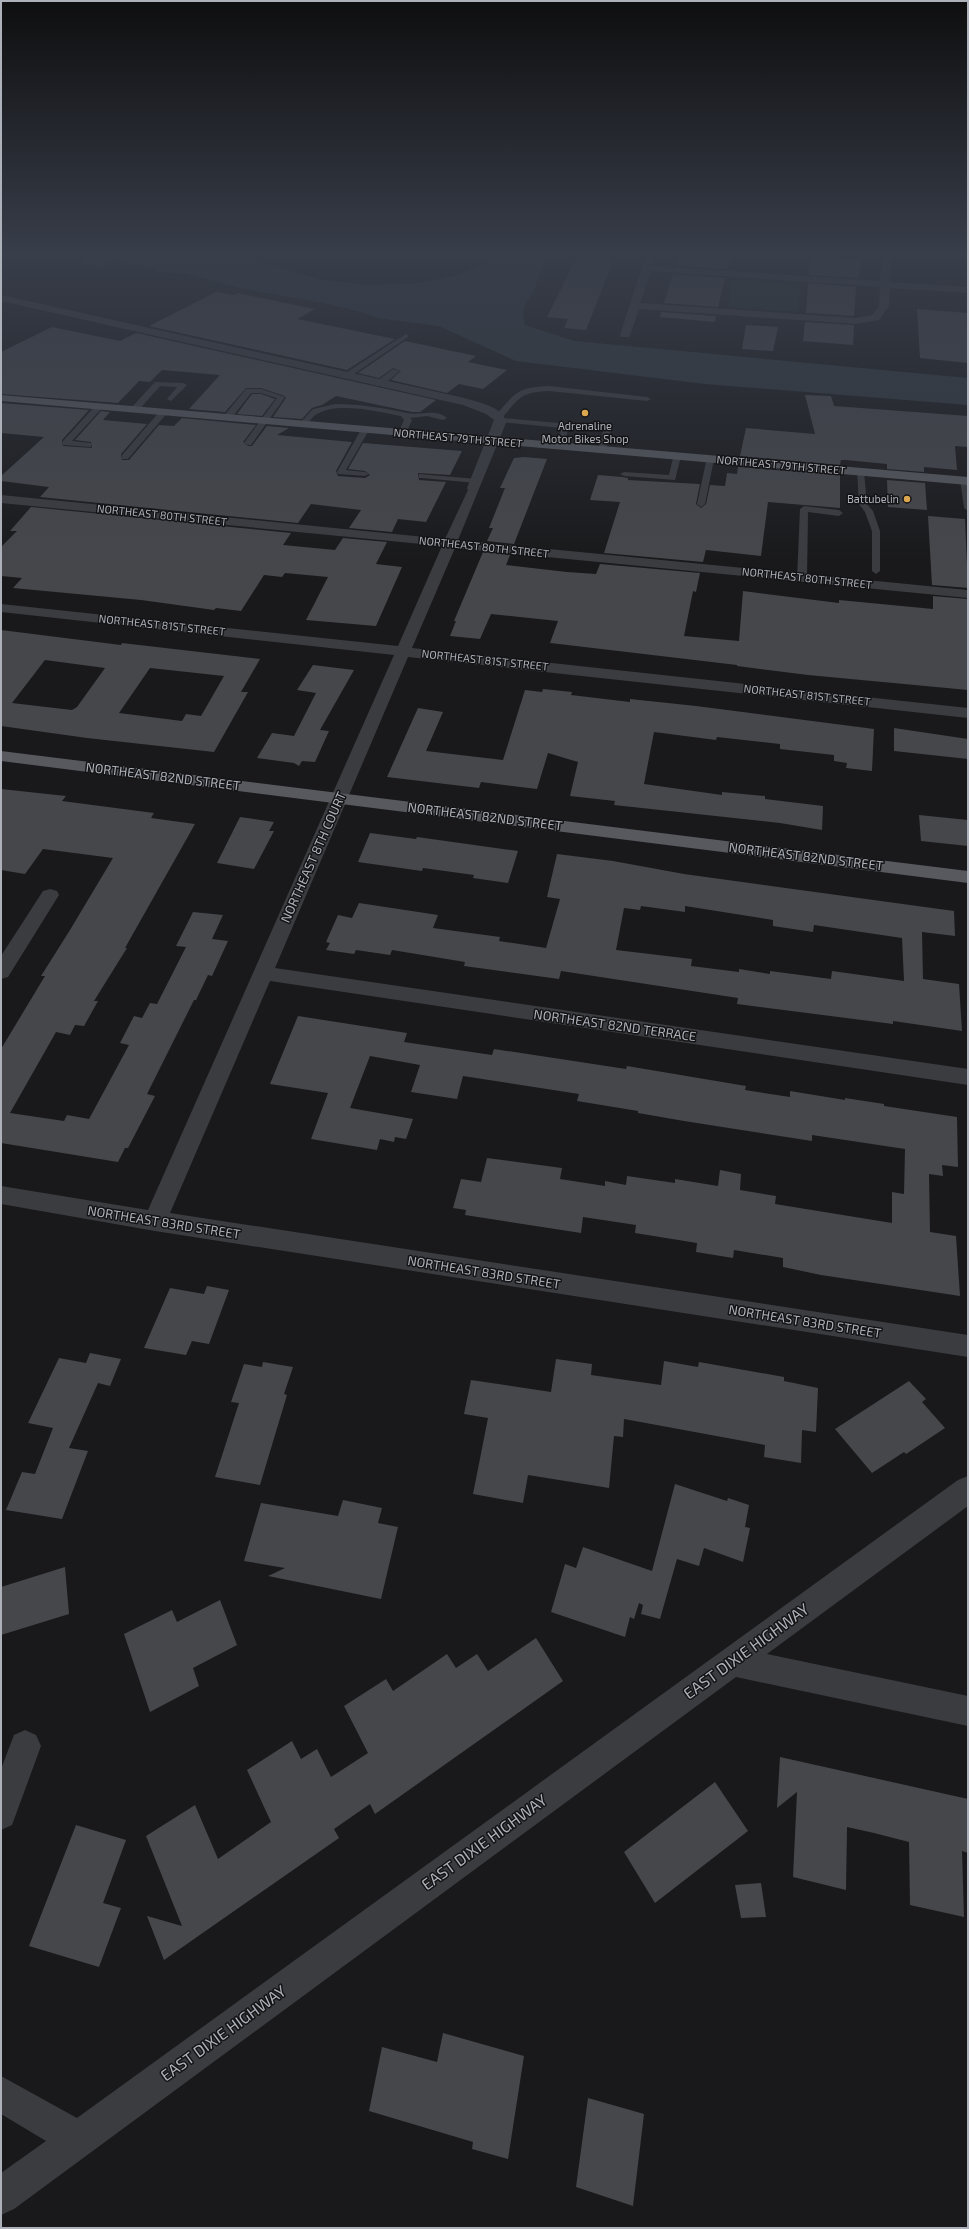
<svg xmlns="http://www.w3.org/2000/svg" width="969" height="2229" font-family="'Exo 2',sans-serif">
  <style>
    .green { fill: #242b24 }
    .water { fill: #31383e }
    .building { fill: #46474b; fill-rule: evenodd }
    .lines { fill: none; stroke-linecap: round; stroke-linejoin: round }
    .service { fill: #3b3c40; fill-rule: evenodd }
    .minor { fill: #3b3c40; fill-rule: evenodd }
    .primary { fill: #57595e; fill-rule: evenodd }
    .poi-dot { fill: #dda750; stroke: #141416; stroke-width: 1.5 }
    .labels { text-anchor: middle; stroke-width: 3; stroke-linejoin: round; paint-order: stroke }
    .far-poi-label { font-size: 11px; fill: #adb1b9; stroke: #141416 }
    .far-street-label { font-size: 11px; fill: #adb1b9; stroke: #141416 }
    .street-label { font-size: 13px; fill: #adb1b9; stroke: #141416 }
    .near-street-label { font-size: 16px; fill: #adb1b9; stroke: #141416 }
  </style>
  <rect width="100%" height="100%" fill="#19191b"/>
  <path class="green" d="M1,252H32L12,262L1,258Z
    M733,280L801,285L798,312L727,307Z"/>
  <path class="water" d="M92,252H227L322,280L369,285L420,283L455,276L484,265L496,252H547L534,290L523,310L525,325L574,341L968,378V405L705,384L516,361L439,326L378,318L361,312L323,303L239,288L186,273L157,272L159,269L115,260L98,267L80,263L94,254Z"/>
  <path class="building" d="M680,252H732L727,269L676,266Z
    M579,253L611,255L608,261H613L586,330L564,328L568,319L547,317Z
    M819,258L862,261L858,278L809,275L810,260H819Z
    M673,274L725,278L718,307L664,303Z
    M808,283L856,287L854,316L806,313Z
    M216,292L233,295L237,293L315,309L297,319L395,339L347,370L149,326Z
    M917,309L968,313V363L920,358Z
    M661,312L716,316L715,322L660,317Z
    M805,322L854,325L853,345L803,341Z
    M746,325L778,327L773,351L742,349Z
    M52,327L120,341L136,333L436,400L420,412H412L336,396L322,405L312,408L302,419L273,417L286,398L285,396L261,388H246L225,412L189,409L220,375L162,370L150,382L139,381L118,403L1,394V352Z
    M405,341L476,356L468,362L507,370L483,389L459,384L447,393L391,380L401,371L393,368L379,378L358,373Z
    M252,394H261L275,399L262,416L237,414Z
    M805,395L831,396L834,406L968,416V447L955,446L957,470L924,467V472L887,469V464L846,460H841L840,465L740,456L746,428L815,434Z
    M1,403L89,410L62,440L63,446L92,448L91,442L75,440L101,411L110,412L103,420L147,424L121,454L122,460H129L159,425L174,426L182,418L256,425L243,442L248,446H252L267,426L289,428L277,435L352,442L336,471L338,476L365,478L370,475L365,471L348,469L363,443L462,451L450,475L418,473L419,480L446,482L426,522L398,519L392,532L349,528L361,510L311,504L298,523L40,497L49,487L1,481V476L44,437L1,433Z
    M524,457L547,459L514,544L487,541L493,528H489L505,488H500L514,458Z
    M738,467L840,475V508L768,502L761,556L706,550L703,562L604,553L620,502L590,500L598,475L622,477L628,478V480L700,484L696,504L701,508L706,504L710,485L725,486L727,473L737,474Z
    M887,480L925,483L927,510L888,507Z
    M31,507L291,533L283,545L335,550L343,538L387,542L376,564L402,567L376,626L306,620L328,577L285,573L282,577L264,575L241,611L216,608L214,610L141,600L13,588L22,578L1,576V547L17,531H10Z
    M928,516L965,519L968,588L932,585Z
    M483,552L510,555L506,565L567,572L596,574L600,564L700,573L696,592L693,591L684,636L739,641L743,591L839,603V600L933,609V596L968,599V690L808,675L737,666V665L559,644L550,643L558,621L491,614L480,639L450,636L456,621H454Z
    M1,630L121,645L122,643L260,659L241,692H248L214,752L87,738L1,726ZM45,660L105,668L77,707L72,710L12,703ZM150,668L224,676L201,716L186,714L182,721L119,713Z
    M313,665L354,670L320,730L329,731L315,762L302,761L299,766L294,763L257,758L272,733L294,736L316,693L297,690Z
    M543,689L572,692L571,695L630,702V699L696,706L874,729L872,771L846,768L847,763L834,761V755L780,749V744L717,737L716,740L654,732L644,784L722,795V792L765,796V799L823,806L822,830L780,823L614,805L615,801L570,796L578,762L548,753L537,789L481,782L479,788L387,777L418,708L443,712L426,751L503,760L525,690L542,692Z
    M894,728L968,739V759L894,751Z
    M1,789L66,796L62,801L154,813L151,818L195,824L125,948H127L94,1001H98L84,1026L75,1025L70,1035L56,1032L10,1113L64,1121L67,1115L89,1119L129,1045L120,1043L134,1016L142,1018L150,1003L157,1004L186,947L176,946L193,912L223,915L212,939L228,941L212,976L208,975L196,1000H194L147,1094L155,1096L128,1148H125L118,1162L1,1143V1049L45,976H41L70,930L113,858L43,849L25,874L1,870Z
    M919,815L968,820V846L921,841Z
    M240,817L274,822L269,831H274L254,869L217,863Z
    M370,833L416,839L417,837L518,851L508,883L473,878L474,875L423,868L422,871L358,862Z
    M557,854L613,861L684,874L954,911L955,936L922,932L923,979L959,984L962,1031L893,1021V1024L737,1004L738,998L561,971L559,979L464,966L465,962L392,950L390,955L356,950L354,954L326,950L330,943L326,942L338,915L352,918L359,903L438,915L433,928L500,937L499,941L546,948L560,899L547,897ZM641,906L685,912V906L773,920V926L813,932L814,925L902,938L904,981L832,971L831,979L770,971V974L739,969V972L691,966L692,959L616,950L624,908L640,910Z
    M298,1016L407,1033L404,1042L492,1055L494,1049L626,1069L627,1066L746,1086L745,1090L790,1097V1091L845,1100V1098L884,1104V1106L957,1117L958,1167L942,1165L943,1176L929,1174L930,1232L956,1236L960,1296L821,1275L783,1267V1258L734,1250L733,1258L696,1252L697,1243L635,1233L636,1225L583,1217L581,1233L465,1215L466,1210L453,1208L461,1179L481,1182L487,1158L562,1168L560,1179L605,1186V1181L626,1185L627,1176L675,1183V1179L718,1186L720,1170L741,1174L740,1190L776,1196L775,1204L892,1223V1192L904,1194L905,1149L812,1135V1141L684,1121L638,1113V1111L577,1101L579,1094L463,1076L457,1099L411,1092L420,1065L370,1056L350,1108L413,1119L406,1139L395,1137L394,1142L380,1139L377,1150L311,1139L328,1093L270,1084Z
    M207,1286L229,1290L209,1344L192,1341L186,1355L144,1348L170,1288L204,1294Z
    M90,1353L121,1359L110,1386L98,1383L69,1448L88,1451L62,1519L6,1510L22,1472L35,1474L53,1428L28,1423L59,1358L86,1363Z
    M556,1359L592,1364L591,1375L661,1385L664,1361L698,1367L699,1362L784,1377V1381L818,1388L816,1432L802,1430L801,1463L764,1457L765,1445L624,1419L623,1437L614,1436L609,1488L528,1475L523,1503L473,1494L488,1418L464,1414L471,1380L551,1392Z
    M263,1362L293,1367L284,1394L287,1395L260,1485L215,1477L239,1403L231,1402L244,1364L262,1367Z
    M909,1381L926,1399L922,1402L945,1428L906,1454L904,1452L872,1473L835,1429Z
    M675,1484L727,1501L728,1498L749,1505L745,1527L750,1528L743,1562L704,1548L699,1566L677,1559L660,1619L641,1614L643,1605L639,1603L634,1619L630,1617L625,1637L551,1612L565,1564L576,1568L583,1547L652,1571Z
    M343,1500L382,1508L378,1523L398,1527L381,1599L268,1576L285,1568L244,1561L261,1503L338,1516Z
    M65,1567L69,1614L1,1635V1587Z
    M220,1600L237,1645L193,1668L199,1686L150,1712L124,1634L172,1610L177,1622Z
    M536,1638L563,1681L375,1814L370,1804L334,1829L339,1838L164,1960L147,1916L182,1926L146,1836L195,1805L218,1859L271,1822L247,1770L292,1741L301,1759L317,1749L331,1777L368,1753L344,1706L386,1679L393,1691L447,1654L456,1668L477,1654L488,1671Z
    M780,1757L968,1799V1853L962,1851L964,1917L910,1905L909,1842L874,1833L847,1827L846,1890L793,1877L797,1792L777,1808Z
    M715,1782L748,1831L655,1903L624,1852Z
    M76,1825L126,1840L103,1903L121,1908L99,1967L29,1946Z
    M761,1883L766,1917L741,1918L735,1885Z
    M443,2033L524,2056L508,2159L472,2149L473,2142L369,2111L382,2047L437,2062Z
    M588,2098L644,2114L633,2206L576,2187Z"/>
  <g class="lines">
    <path class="service" d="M406,334L409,336L408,337L348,378L341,376Z
      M393,369L400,371L382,386H376V382Z
      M155,382L183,383L187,385L171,401L167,399L177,387L160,386L137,412H131V408Z
      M549,386L647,397L651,399L647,401L549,391C521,392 519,398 502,418L570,424L563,446L559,448L555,446L562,428L500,422L496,420V415C515,393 518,387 549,386Z
      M246,389H261L285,397L251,445H248L244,443L277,398L261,393H251L230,420H224V416Z
      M336,404C360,404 384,408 407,413C420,416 435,408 447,418L443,420L427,416L410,418L412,420L406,433L402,435L398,433L404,420L401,416C379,412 340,402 319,413C313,415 310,421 306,426L299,424L313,409Z
      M96,405L103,407L72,441L91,443V447L63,445V441Z
      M161,410L168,412L128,459H122V455Z
      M605,424L612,426L606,450L602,452L598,450Z
      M362,428L369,430L346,470L365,472L369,474L365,476L338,474L337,472Z
      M674,454L681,456L675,480L624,476L620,474L624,472L669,475Z
      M707,457L714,459L705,504L701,507L697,504Z
      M857,470L864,472L867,504L873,511L880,531V571L876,574L872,571V531L865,512L859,504Z
      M419,474L476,479L480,481L476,483L422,478H419Z
      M960,479L967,481L968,511L964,508Z
      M804,506L839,510L843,513L839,516L808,512L807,578L802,581L797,578L800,509Z"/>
    <path class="minor" d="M647,252H657L652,266L880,281L882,252H892L890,282L968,287V293L890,288L889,306L879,320L856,324L639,309L630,335L629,337H621L620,335ZM651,271L880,287L879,306L872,315L856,318L640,303Z
      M1,295L460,397C473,401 505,406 506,423L458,540L968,590V598L455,548L412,648L968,708V718L408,657L275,968L968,1069V1085L270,981L170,1213L968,1335V1357L155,1231L1,1204V1186L148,1210L394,655L1,612V604L398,646L442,546L1,503V495L445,539L468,490L467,488L494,420L486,414L463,405L1,301Z
      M50,889L57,891L59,895L8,977L1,979V956L43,891Z
      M968,1476V1506L767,1654L968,1696V1726L736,1677L14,2209L1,2215V2173L46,2141L1,2114V2076L77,2118L958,1480Z
      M25,1730L36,1735L41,1746L12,1825L1,1830V1769L14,1735Z"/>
    <path class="primary" d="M1,395L968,477V485L1,401Z
      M1,751L968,871V883L1,761Z"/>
  </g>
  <linearGradient id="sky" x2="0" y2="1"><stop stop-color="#0e0e0f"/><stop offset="0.45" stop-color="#383e4a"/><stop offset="1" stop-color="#383e4a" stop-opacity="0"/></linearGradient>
  <rect width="969" height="564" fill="url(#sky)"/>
  <g class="poi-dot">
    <circle cx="585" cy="413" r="4"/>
    <circle cx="907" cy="499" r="4"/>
  </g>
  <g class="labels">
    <g class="far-poi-label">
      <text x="585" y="430">Adrenaline<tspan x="585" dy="13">Motor Bikes Shop</tspan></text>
      <text x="899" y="503" text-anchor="end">Battubelin</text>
    </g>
    <g class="far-street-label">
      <text transform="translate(458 438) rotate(5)" y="4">NORTHEAST 79TH STREET</text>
      <text transform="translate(781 465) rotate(5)" y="4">NORTHEAST 79TH STREET</text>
      <text transform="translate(162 515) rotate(6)" y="4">NORTHEAST 80TH STREET</text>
      <text transform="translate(484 547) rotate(6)" y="4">NORTHEAST 80TH STREET</text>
      <text transform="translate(807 578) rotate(6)" y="4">NORTHEAST 80TH STREET</text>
      <text transform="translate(162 625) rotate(6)" y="4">NORTHEAST 81ST STREET</text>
      <text transform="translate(485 660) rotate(6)" y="4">NORTHEAST 81ST STREET</text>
      <text transform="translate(807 695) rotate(6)" y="4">NORTHEAST 81ST STREET</text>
    </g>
    <g class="street-label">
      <text transform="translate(163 776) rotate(7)" y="5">NORTHEAST 82ND STREET</text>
      <text transform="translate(485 816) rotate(7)" y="5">NORTHEAST 82ND STREET</text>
      <text transform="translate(806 856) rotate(7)" y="5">NORTHEAST 82ND STREET</text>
      <text transform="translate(313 857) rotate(-66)" y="5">NORTHEAST 8TH COURT</text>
      <text transform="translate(615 1025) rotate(8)" y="5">NORTHEAST 82ND TERRACE</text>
      <text transform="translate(164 1222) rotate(9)" y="5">NORTHEAST 83RD STREET</text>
      <text transform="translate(484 1272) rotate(9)" y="5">NORTHEAST 83RD STREET</text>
      <text transform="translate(805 1321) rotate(9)" y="5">NORTHEAST 83RD STREET</text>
    </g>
    <g class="near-street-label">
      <text transform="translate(746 1651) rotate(-36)" y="6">EAST DIXIE HIGHWAY</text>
      <text transform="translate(484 1842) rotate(-36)" y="6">EAST DIXIE HIGHWAY</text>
      <text transform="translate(223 2033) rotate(-36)" y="6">EAST DIXIE HIGHWAY</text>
    </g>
  </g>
  <rect width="969" height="2229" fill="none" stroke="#adb1b9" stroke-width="4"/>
</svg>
